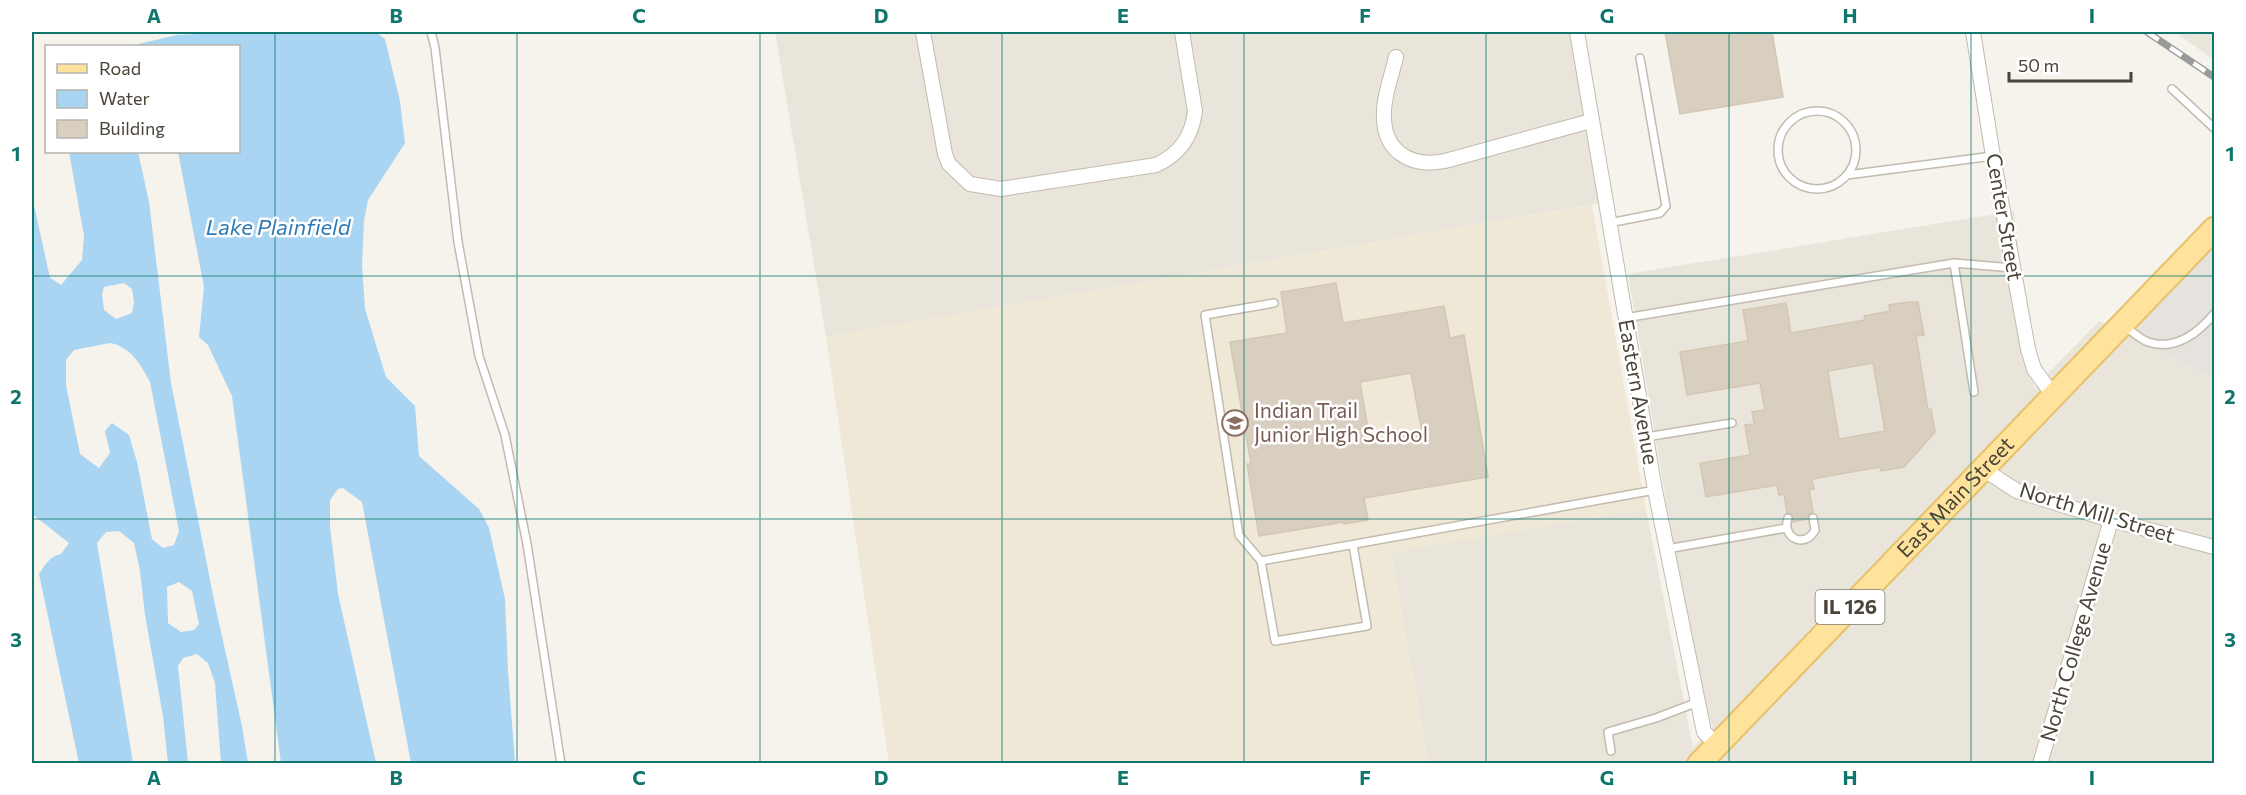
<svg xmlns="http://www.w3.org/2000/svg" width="2246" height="795" font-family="Commissioner,sans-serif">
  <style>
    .residential { fill: #eae5da }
    .industrial { fill: #e6e2dd }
    .education { fill: #efe8d6 }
    .water { fill: #a9d4f2; fill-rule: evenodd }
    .building { fill: #d8cfc1; stroke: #d3c7b4; stroke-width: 1.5; fill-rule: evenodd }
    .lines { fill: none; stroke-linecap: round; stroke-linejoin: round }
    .lane-casing { stroke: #c2bbae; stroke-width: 10 }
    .street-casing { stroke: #c2bbae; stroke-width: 16 }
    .primary-casing { stroke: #e6c16a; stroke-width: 26 }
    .lane { stroke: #fff; stroke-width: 7 }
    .street { stroke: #fff; stroke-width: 14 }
    .primary { stroke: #ffe39c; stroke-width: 22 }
    .rail-casing { stroke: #9a9a9a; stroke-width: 7 }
    .rail { stroke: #fff; stroke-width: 4.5; stroke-dasharray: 14; stroke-linecap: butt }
    .grid { fill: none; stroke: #0f766e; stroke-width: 1.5; stroke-opacity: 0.55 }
    .labels { text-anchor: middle; stroke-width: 5; stroke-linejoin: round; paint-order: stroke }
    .shield { fill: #fff; stroke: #817c74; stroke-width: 1.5 }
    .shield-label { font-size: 20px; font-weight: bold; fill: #4b4439 }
    .street-label { font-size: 21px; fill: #4b4439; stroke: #fff }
    .education-label { font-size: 21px; fill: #785e54; stroke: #fff; text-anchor: start }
    .water-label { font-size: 22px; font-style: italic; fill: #2e7ab2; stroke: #fff }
    .neatline { fill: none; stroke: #0f766e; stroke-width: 2 }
    .grid-label { font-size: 20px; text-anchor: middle; font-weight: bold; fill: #0f766e }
  </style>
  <rect width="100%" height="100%" fill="#f6f3ec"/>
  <path class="residential" d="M775,32H1578L1607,202L826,337Z
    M2175,32H2214V60Z
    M2014,211L2034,388L2099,321L2214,379V763H1428L1391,552L1646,509L1693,747L1713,727L1697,685L1628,274Z"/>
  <path class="industrial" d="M2214,244V379L2125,334Z"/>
  <path class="education" d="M1592,205L1646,509L1391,552L1428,763H889L826,337Z"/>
  <path class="water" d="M237,32H375L385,39L400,101L405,143L368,200L364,221L362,265L365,309L386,377L415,406L419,456L479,509L489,528L505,599L508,671L515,763H411L362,502L343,488L338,489L330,500V526L338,594L376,763H281L232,396L208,345L199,337L204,287L178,152H238V46H130L177,35Z
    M69,152H138L149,202L171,383L215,605L242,726L248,763H221L215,683L208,663L197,654L183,658L178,666L188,763H168L163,716L145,615L140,571L134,543L119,531L106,532L97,543L133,763H79L39,574C45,565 50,556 61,554L69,543L32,514V196L50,278L61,285L82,260L84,236ZM124,283L132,289L134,302L132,313L116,319L104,310L102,294L104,287ZM110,343C130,346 141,365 150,382L179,531L174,545L163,548L152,539L137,462L129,435L112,423L105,431L110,453L99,468L80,454L66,385V360L74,350ZM179,582L192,591L199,624L194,630L181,632L168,623L167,587Z"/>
  <path class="building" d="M1665,32H1772L1783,97L1680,114Z
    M1336,283L1343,323L1444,306L1450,338L1464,335L1488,477L1364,498L1368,520L1344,524V522L1259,536L1247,464H1251L1230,342L1287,333L1281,292ZM1411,373L1422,432L1370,441L1360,382Z
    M1909,302H1918L1924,335L1916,336L1928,410L1931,409L1935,432L1904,467L1881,471L1880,467L1812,479L1814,489L1809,490L1813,512L1809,514L1807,519L1793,522V516L1787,513L1784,494L1779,495L1777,485L1706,497L1700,463L1750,455L1745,425L1754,424L1752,412L1765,410L1760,383L1687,395L1680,352L1748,341L1743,310L1786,303L1791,333L1865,320L1864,316L1890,311L1889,305ZM1873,363L1885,431L1839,439L1828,371Z"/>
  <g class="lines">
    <g class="lane-casing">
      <path id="lane" d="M431,32L435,48L458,242L479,356L505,435L527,544L561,764
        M2172,89L2214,128
        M1778 150a39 39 0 1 1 78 0a39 39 0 1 1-78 0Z
        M1847,175L1993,156
        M1609,223L1660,213L1666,206L1640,58
        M1954,263L1974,392
        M1274,303L1205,315L1239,535L1261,561L1655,490
        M1625,318L1954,263L2013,268
        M2124,326C2132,331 2140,339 2148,342C2175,351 2198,333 2214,314
        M1646,437L1732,423
        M1788,518C1781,538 1805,549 1815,530L1813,518
        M1667,549L1786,528
        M1261,561L1275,641L1367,626L1353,545
        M1611,751L1608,732L1656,718L1698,702"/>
    </g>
    <g class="street-casing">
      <path id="street" d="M923,32L945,154L949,164L970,184L1001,189L1156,165C1180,154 1192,137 1195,111L1182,32
        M1577,32L1655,490L1704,732L1717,745
        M1973,32L1993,156L2028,349L2034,369L2053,395
        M1396,57C1392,75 1384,95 1384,112C1382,151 1410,168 1445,161L1591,121
        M1983,469L2017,491L2111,520L2214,547
        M2040,764L2111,520"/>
    </g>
    <g class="primary-casing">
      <g id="primary">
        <path id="s1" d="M1699,764L2214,229"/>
      </g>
    </g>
    <use href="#lane" class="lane"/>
    <use href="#street" class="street"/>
    <use href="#primary" class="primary"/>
    <g class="rail-casing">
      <path id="rail" d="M2147,32L2214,77"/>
    </g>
    <use href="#rail" class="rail"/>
  </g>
  <path class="grid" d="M275,32V764M517,32V764M760,32V764M1002,32V764M1244,32V764M1486,32V764M1729,32V764M1971,32V764M32,276H2214M32,519H2214"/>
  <defs>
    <g id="school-ring" transform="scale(1.35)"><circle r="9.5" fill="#fff" stroke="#8d6e63" stroke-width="1.5"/><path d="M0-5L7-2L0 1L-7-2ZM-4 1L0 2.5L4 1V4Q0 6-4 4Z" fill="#8d6e63"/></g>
  </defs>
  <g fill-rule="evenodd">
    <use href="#school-ring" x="1235" y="423"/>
  </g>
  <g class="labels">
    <rect class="shield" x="1815.5" y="590" width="69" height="34" rx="4.5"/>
    <g class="shield-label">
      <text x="1850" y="614">IL 126</text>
    </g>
    <g class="street-label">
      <text transform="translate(2004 217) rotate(80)" y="7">Center Street</text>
      <text transform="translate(1638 392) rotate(80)" y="7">Eastern Avenue</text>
      <text dy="7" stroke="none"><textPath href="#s1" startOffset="370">East Main Street</textPath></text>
      <text transform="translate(2097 513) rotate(17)" y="7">North Mill Street</text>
      <text transform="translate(2076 642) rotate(-74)" y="7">North College Avenue</text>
    </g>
    <g class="education-label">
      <text x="1254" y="418">Indian Trail<tspan x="1254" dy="24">Junior High School</tspan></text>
    </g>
    <g class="water-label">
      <text x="278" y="235">Lake Plainfield</text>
    </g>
  </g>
  <rect width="2246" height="795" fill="none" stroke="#ffffff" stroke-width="66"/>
  <rect x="45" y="45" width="195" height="108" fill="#ffffff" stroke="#b7b4b0" stroke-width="1.5"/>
  <rect x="57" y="64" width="30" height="9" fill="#ffe39c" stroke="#b7b4b0" stroke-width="1.5"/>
  <text x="99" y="75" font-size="18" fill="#4b4439">Road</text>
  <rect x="57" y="90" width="30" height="18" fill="#a9d4f2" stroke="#b7b4b0" stroke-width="1.5"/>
  <text x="99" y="105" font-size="18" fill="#4b4439">Water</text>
  <rect x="57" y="120" width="30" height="18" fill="#d8cfc1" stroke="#b7b4b0" stroke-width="1.5"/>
  <text x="99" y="135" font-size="18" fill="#4b4439">Building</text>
  <path d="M2009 72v9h122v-9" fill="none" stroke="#4b4439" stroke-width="3"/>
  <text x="2018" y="72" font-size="18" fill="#4b4439" stroke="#ffffff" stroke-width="4.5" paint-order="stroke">50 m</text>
  <rect x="33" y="33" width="2180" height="729" class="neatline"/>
  <g class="grid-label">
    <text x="154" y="23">A</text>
    <text x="396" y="23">B</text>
    <text x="639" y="23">C</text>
    <text x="881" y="23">D</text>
    <text x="1123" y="23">E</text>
    <text x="1365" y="23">F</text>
    <text x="1607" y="23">G</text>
    <text x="1850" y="23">H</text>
    <text x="2092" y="23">I</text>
    <text x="16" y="161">1</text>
    <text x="2230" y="161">1</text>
    <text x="16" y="404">2</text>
    <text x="2230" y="404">2</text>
    <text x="16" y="647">3</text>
    <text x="2230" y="647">3</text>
    <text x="154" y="785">A</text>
    <text x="396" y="785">B</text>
    <text x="639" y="785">C</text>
    <text x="881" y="785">D</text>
    <text x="1123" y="785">E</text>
    <text x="1365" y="785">F</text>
    <text x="1607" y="785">G</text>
    <text x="1850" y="785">H</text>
    <text x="2092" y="785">I</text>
  </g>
</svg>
